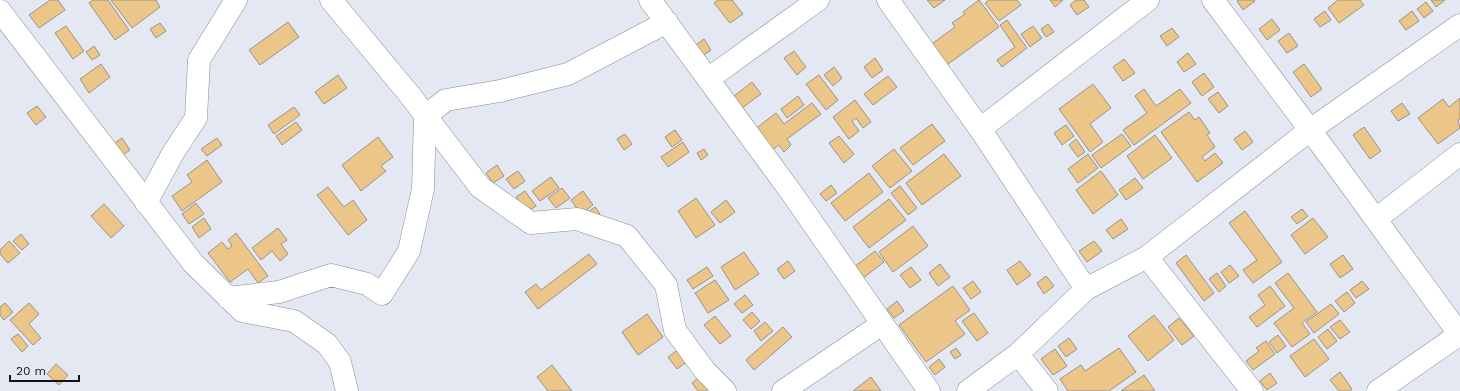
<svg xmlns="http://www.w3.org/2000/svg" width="1460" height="391" font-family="'Work Sans',sans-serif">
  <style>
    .building { fill: #ebc688; stroke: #999389 }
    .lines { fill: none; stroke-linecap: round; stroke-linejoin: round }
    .minor-casing { stroke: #888d97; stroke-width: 23 }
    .minor { stroke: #fff; stroke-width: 22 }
  </style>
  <rect width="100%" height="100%" fill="#e3e8f3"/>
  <path class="building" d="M50,0H58L65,10L39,28L29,15Z
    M93,0H108L129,30L115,40L89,3Z
    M111,0H156L160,7L132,28Z
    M718,0H732L743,14L730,23L714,3Z
    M927,0H945L934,8Z
    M979,0L999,27L944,67L929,46L955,27L952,23L965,14L963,12Z
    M989,0H1017L1021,5L999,21L985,3Z
    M1050,0H1063L1055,7Z
    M1076,0H1084L1089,7L1077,15L1070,5Z
    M1238,0H1254L1255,1L1243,10L1237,1Z
    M1338,0H1360L1364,5L1339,23L1328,8Z
    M1431,0H1445L1436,7Z
    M1426,2L1433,11L1424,18L1417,9Z
    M1325,11L1331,20L1320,27L1314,19Z
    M1412,11L1419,21L1406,30L1399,21Z
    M1272,19L1280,30L1267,40L1259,29Z
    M1007,20L1027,48L1002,67L997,60L1015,47L1000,25Z
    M288,22L299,37L260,65L249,50Z
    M160,23L166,31L156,38L150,29Z
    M1048,24L1054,32L1046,37L1041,29Z
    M66,26L84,51L73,59L55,33Z
    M1033,26L1042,38L1030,47L1021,34Z
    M1172,28L1179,37L1167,46L1160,36Z
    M1289,33L1298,46L1287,53L1278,41Z
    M704,39L711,50L701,57L693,47Z
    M94,46L100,55L92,60L86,52Z
    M794,51L806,67L797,75L784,58Z
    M1188,53L1196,64L1184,72L1177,62Z
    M875,58L883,70L872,78L864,67Z
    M1124,59L1135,73L1123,81L1113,67Z
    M101,64L110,77L89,93L80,79Z
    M1304,64L1322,89L1311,97L1293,72Z
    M834,67L842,78L833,86L824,75Z
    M1204,73L1214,87L1202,96L1192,82Z
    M338,75L347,88L324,104L315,92Z
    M819,75L838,100L826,110L806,84Z
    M888,76L897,87L873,105L864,94Z
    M752,82L761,94L742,108L733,97Z
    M1093,84L1111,108L1090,124L1103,142L1090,152L1059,109Z
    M1144,89L1156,106L1180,89L1191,103L1134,145L1123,130L1147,113L1135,96Z
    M1218,92L1228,106L1219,113L1208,99Z
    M798,96L804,105L787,118L781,109Z
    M1460,98V119L1458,120L1460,128L1438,144L1418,118L1443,99L1449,107Z
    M855,100L871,122L863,128L856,118L852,121L859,131L849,139L833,117Z
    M812,103L821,114L787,139L791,145L784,152L779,145L770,152L754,130L776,113L784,124Z
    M1402,103L1410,114L1398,121L1391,111Z
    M37,106L46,117L36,125L27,113Z
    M294,107L300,115L274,134L268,125Z
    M1189,112L1195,120L1199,117L1210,133L1207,135L1215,147L1202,157L1205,161L1215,153L1223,163L1197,182L1161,132Z
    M296,122L302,130L282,145L276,136Z
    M932,124L945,141L913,165L900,148Z
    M1066,125L1074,136L1062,145L1054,133Z
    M1364,127L1381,151L1370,159L1353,135Z
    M675,130L682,140L672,147L665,137Z
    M1245,131L1253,142L1242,150L1234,139Z
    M625,134L632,144L624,150L617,139Z
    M1122,134L1131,146L1101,168L1092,155Z
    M1155,135L1172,158L1143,179L1127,156Z
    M839,136L854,154L844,163L829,143Z
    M378,137L393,157L381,166L386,171L361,191L342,165Z
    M122,138L130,150L116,160L108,148Z
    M217,138L222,145L207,156L201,149Z
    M1076,139L1085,152L1078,157L1069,145Z
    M683,142L689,152L668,167L661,157Z
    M704,149L708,155L701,160L697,153Z
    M894,149L912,171L890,188L872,166Z
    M944,154L961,176L922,205L906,183Z
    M1088,154L1098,168L1078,183L1068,169Z
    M207,160L222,182L182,211L172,196L192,182L187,175Z
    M497,165L504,176L493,183L486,173Z
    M518,171L525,181L514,189L506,179Z
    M1101,171L1118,195L1093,214L1076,190Z
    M869,173L883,192L845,221L831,203Z
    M551,177L559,188L540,201L532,191Z
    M1135,178L1143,188L1126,200L1119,190Z
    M831,185L837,193L826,201L820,194Z
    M900,186L917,208L908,215L891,193Z
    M328,187L344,207L353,200L367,220L348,235L317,195Z
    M562,188L570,198L556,208L548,198Z
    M525,191L536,206L527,212L516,197Z
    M583,191L593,205L581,214L571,200Z
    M696,198L715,225L696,238L678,211Z
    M889,199L906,220L869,248L853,227Z
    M726,200L735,212L720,223L711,212Z
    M196,203L204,214L189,224L182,214Z
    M104,204L124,226L111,238L91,216Z
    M595,207L600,214L588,223L583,216Z
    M1302,209L1308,216L1297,224L1291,217Z
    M1245,211L1282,262L1253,283L1243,270L1257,260L1229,223Z
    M204,218L211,229L199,238L192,227Z
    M1313,218L1328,237L1305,254L1291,235Z
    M1121,219L1128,229L1113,239L1106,230Z
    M913,226L928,246L893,272L879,252Z
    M278,228L287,240L281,244L288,254L280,261L272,251L261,260L252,248Z
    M236,233L268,276L258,283L248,269L230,282L208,253L222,242L228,249L232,246L228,240Z
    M21,234L29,244L22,250L13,241Z
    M9,241L20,253L8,263L0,254V250Z
    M1094,241L1102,251L1087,262L1079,251Z
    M875,251L884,262L863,278L854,267Z
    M744,252L759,274L735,290L721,267Z
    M589,254L597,264L538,309L525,292L536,284L541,290Z
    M1186,255L1214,293L1204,301L1176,263Z
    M1343,255L1353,269L1340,278L1330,264Z
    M788,261L795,271L784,279L777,269Z
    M1020,261L1031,275L1017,285L1007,270Z
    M940,264L950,277L938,286L929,273Z
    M1230,265L1239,276L1229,283L1221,272Z
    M707,267L713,276L693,289L687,280Z
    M911,267L921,280L910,288L900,275Z
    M1217,273L1226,286L1219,292L1209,279Z
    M1288,273L1317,312L1302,323L1310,334L1292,347L1274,323L1294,308L1275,283Z
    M1046,276L1054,286L1044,294L1037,283Z
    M715,280L729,300L708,313L695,293Z
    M973,281L981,292L971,299L963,288Z
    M1362,281L1369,289L1356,298L1350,290Z
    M953,286L970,310L955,321L965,334L926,362L899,325Z
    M1270,286L1285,306L1257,327L1249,317L1265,305L1258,295Z
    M1347,292L1355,303L1344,312L1335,301Z
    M745,295L753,305L742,313L734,304Z
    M897,301L904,311L894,318L887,309Z
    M5,303L13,312L4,320L0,315V307Z
    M29,303L39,314L29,324L41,338L33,345L10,320Z
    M1331,304L1339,314L1314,333L1306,322Z
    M752,312L760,321L751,329L743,320Z
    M974,313L988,333L977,341L962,321Z
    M647,314L663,337L638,355L622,332Z
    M1154,315L1174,340L1148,361L1128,336Z
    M715,316L731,336L720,344L704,325Z
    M1179,318L1194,336L1182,345L1168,327Z
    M1340,320L1350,332L1340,339L1330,327Z
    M765,322L773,331L761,341L754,331Z
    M783,327L792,337L754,370L746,360Z
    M1328,329L1337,341L1327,349L1318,337Z
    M18,334L28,346L22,352L11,339Z
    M1278,335L1286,346L1277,353L1269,342Z
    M1069,338L1077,349L1066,357L1058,346Z
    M1314,339L1329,359L1305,377L1290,356Z
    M1266,341L1275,354L1253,370L1246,361L1259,351L1256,348Z
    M956,348L961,355L955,359L950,352Z
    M1119,348L1136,372L1109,391H1068L1060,379L1081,365L1085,371Z
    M679,349L688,361L677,369L668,357Z
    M1055,349L1067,366L1053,375L1041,359Z
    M939,359L945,367L935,375L929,367Z
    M56,364L68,375L59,385L47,374Z
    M552,365L572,391H548L537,377Z
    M1340,372L1352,389L1350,391H1339L1330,380Z
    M1270,373L1277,383L1267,390L1260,381Z
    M703,374L712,386L705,391H698L692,383Z
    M1144,375L1155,391H1121Z
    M871,377L881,391H853Z"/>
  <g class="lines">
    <g class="minor-casing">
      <path id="minor" d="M331,0L409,94L480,187L531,223L577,219L627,236L666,285L675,330L705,371L725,391
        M650,0L791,192L929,391
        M888,0L980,129L1086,289
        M1213,0L1331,158L1460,335
        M0,11L193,263L242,311L294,321L327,344L340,362L347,391
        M708,79L818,0
        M980,129L1148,0
        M146,203L173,153L196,118L199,60L236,0
        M1376,219L1460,154
        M1147,257L1252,391
        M228,298L279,292L331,275L367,284L382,294L409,251L423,189L425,116L446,100L500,91L568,74L667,22
        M1018,354L1047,391
        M783,391L882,324
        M968,391L1018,354L1086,289L1147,257L1310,130L1460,25
        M1378,391L1460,334"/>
    </g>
    <use href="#minor" class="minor"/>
  </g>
  <path d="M10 375v6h69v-6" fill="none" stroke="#101215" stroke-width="2"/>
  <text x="16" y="375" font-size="12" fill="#101215" stroke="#e3e8f3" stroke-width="3" paint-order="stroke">20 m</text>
</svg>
